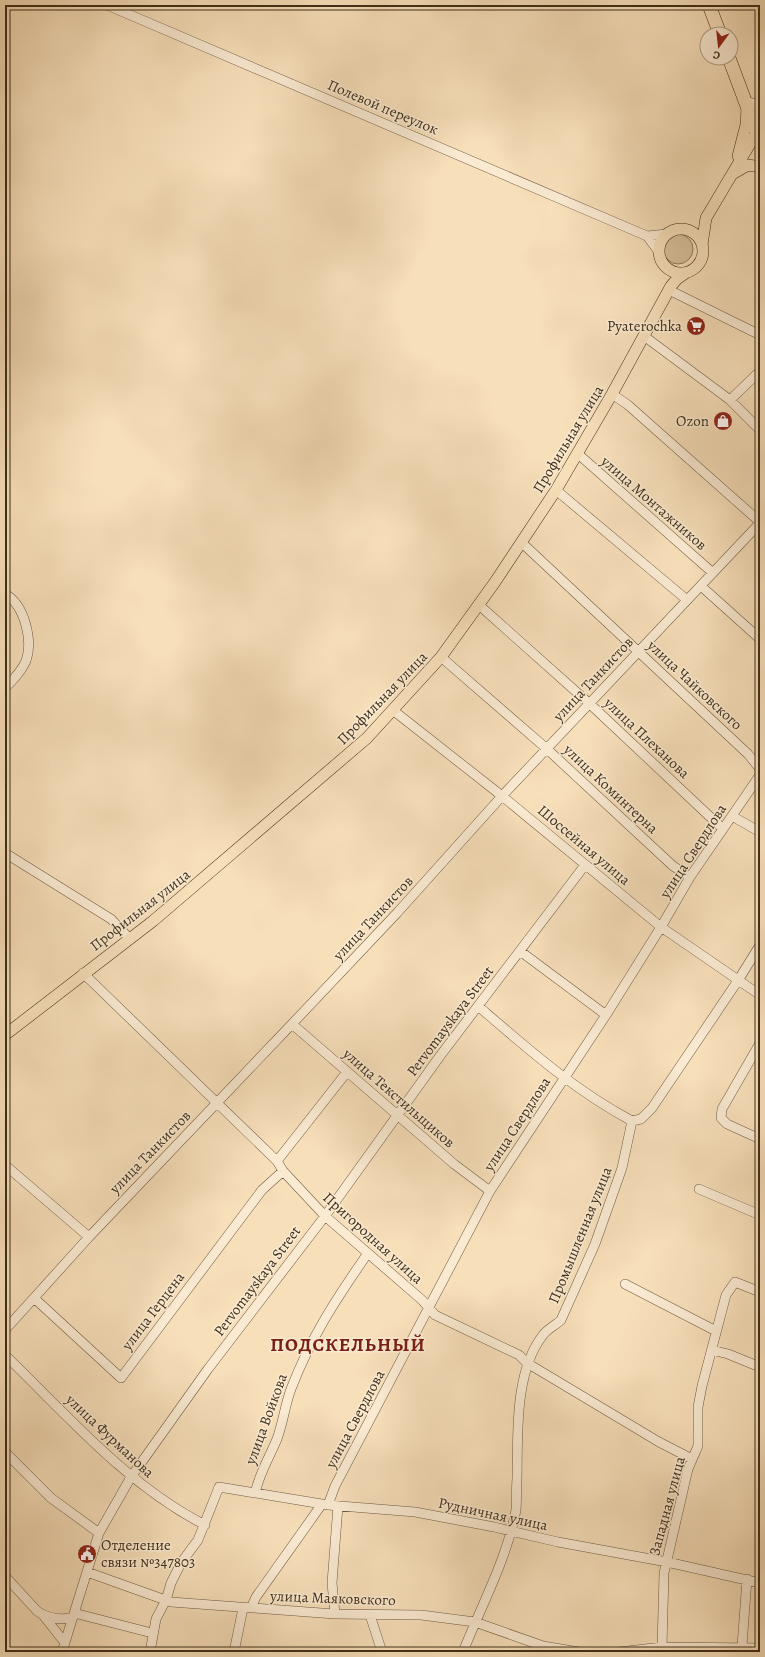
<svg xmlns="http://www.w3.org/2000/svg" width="765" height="1657" font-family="Alegreya,serif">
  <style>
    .green { fill: #d8c19e; stroke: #8c785a }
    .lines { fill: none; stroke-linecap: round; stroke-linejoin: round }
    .minor-casing { stroke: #6d5a40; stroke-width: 10 }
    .major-casing { stroke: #3f2e17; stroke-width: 12 }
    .highway-casing { stroke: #3f2e17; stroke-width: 14 }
    .minor { stroke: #faead2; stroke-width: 9 }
    .major { stroke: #f7dfba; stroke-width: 11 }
    .highway { stroke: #f7dfba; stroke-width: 13 }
    .labels { text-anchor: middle; stroke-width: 3; stroke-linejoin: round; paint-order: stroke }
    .street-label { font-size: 15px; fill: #3f2e17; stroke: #faead2 }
    .poi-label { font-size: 15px; fill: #3f2e17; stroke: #faead2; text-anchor: end }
    .district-label { font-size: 19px; font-weight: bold; letter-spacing: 1px; fill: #7a1f14; stroke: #faead2 }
  </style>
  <rect width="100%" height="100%" fill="#f7dfba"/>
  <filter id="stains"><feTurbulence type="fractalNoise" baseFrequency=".005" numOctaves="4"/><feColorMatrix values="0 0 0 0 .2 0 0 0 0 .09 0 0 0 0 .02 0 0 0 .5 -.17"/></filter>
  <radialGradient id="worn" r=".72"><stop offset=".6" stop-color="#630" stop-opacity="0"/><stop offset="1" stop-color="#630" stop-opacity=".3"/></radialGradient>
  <path class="green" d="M663 249a15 15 0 1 1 30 0a15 15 0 1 1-30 0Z"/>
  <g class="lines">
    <g class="minor-casing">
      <path id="minor" d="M107,5L647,236L667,234
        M745,101L760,105
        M760,133V118
        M647,236L659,252
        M669,290L760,335
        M644,336L730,400L760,430
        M612,394L628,405L760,522
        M730,400L760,371
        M577,453L713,573
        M556,490L687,600
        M521,542L748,754L760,769
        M701,586L760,639
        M5,594C25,605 33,641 26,661C21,672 13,680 5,688
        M479,605L590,704L723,829
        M441,657L547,749L673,866L690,877
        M394,711L502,796L661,927L760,995
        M732,816L760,832
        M5,853L111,919L129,938
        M520,951L606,1015
        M83,973L277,1161L283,1171L325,1216L422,1300L435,1315L519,1355L527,1363L659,1442L692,1459
        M478,1006C528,1049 574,1090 632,1121
        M292,1024L454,1164L490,1191
        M760,1043L722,1109L721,1118L727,1124L760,1139
        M277,1161L347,1072
        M5,1165L89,1237
        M699,1189L760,1215
        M625,1284L716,1331
        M34,1298L121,1378L262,1190L283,1171
        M5,1330L89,1237L292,1024L397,913L502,796L760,523
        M712,1350L728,1354L760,1367
        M5,1355C68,1416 127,1485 205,1525
        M5,1452L51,1498L99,1533
        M255,1493C260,1472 269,1458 277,1439C283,1423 285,1405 291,1389C311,1337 336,1299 368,1253
        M328,1505L335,1486L490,1191L606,1015L661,927L690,877L760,775
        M87,1572L171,1602L335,1614L421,1615L475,1622L543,1646L579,1652
        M5,1576L37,1611C48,1619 59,1620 72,1618
        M251,1608L256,1597L322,1504
        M74,1613L152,1633
        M335,1614L332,1583L338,1506
        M43,1615L65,1643
        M370,1615L382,1652
        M742,1646L747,1579
        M662,1647L664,1573L688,1469L698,1446V1407L702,1386L726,1295L735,1282L760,1292
        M62,1652L99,1533L131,1477L208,1369L325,1216L440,1056L585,865
        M150,1652L156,1619L166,1600L171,1583L181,1563L198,1540L219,1487L328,1505L415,1512L494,1527L558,1542L667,1562L760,1583
        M234,1652L243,1608
        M463,1652C481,1606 507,1559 516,1510C517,1500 516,1489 517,1479C518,1435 514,1372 543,1335C547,1329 556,1325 561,1320L595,1244L622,1168L632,1121L641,1119L652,1108L739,979L760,945
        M619,1652L662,1647L760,1648"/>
    </g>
    <g class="major-casing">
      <path id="major" d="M738,156L746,125L747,108
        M734,173L748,165L760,167
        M659 251a22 22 0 1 1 44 0a22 22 0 1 1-44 0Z
        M702,245L706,218L757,132
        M5,1035L153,921L367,738L441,657L495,582L556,490L612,394L671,286L677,279L687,272"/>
    </g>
    <g class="highway-casing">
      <path id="highway" d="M709,5L720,34
        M729,58L760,141"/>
    </g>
    <use href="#minor" class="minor"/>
    <use href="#major" class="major"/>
    <use href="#highway" class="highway"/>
  </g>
  <defs>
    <g id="supermarket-disc" transform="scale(1)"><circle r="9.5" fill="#8f2418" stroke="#faead2"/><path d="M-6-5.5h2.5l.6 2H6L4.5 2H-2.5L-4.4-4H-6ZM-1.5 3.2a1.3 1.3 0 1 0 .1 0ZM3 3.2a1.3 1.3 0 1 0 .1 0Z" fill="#fff"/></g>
    <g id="shop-disc" transform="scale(1)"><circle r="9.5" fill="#8f2418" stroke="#faead2"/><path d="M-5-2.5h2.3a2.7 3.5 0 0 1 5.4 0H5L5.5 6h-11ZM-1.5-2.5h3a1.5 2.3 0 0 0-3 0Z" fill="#fff"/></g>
    <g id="civic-disc" transform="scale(1)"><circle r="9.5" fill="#8f2418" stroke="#faead2"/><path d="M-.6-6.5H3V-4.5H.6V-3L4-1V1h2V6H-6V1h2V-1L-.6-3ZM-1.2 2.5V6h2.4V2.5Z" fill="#fff"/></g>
  </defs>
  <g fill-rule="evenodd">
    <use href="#supermarket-disc" x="696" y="326"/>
    <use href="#shop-disc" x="723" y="421"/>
    <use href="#civic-disc" x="87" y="1554"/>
  </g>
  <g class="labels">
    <g class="street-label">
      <text transform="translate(383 107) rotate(23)" y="5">Полевой переулок</text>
      <text transform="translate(568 439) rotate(-59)" y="5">Профильная улица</text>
      <text transform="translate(654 503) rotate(41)" y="5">улица Монтажников</text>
      <text transform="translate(593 679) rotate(-47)" y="5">улица Танкистов</text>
      <text transform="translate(695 685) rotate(43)" y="5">улица Чайковского</text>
      <text transform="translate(382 698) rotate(-46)" y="5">Профильная улица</text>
      <text transform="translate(647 738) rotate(43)" y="5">улица Плеханова</text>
      <text transform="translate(611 789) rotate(43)" y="5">улица Коминтерна</text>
      <text transform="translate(584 845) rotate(40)" y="5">Шоссейная улица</text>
      <text transform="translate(693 851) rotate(-57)" y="5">улица Свердлова</text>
      <text transform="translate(140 910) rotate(-38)" y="5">Профильная улица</text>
      <text transform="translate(373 918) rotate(-47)" y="5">улица Танкистов</text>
      <text transform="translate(450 1021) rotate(-53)" y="5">Pervomayskaya Street</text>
      <text transform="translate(399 1098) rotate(41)" y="5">улица Текстильщиков</text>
      <text transform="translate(517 1124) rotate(-57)" y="5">улица Свердлова</text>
      <text transform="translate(150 1152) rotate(-46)" y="5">улица Танкистов</text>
      <text transform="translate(580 1235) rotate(-68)" y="5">Промышленная улица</text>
      <text transform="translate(373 1238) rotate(42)" y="5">Пригородная улица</text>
      <text transform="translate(257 1281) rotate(-53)" y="5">Pervomayskaya Street</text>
      <text transform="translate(153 1311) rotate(-53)" y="5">улица Герцена</text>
      <text transform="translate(266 1419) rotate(-70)" y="5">улица Войкова</text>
      <text transform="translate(355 1419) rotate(-62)" y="5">улица Свердлова</text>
      <text transform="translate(110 1436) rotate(43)" y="5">улица Фурманова</text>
      <text transform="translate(667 1506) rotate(-75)" y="5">Западная улица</text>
      <text transform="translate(493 1514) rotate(12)" y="5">Рудничная улица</text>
      <text transform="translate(333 1598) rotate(2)" y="5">улица Маяковского</text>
    </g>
    <g class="poi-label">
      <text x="682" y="331">Pyaterochka</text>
      <text x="709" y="426">Ozon</text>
      <text x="101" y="1550" text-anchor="start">Отделение<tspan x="101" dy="17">связи №347803</tspan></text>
    </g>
    <g class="district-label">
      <text x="348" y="1351">ПОДСКЕЛЬНЫЙ</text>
    </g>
  </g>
  <rect width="765" height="1657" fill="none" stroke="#f7dfba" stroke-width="20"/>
  <rect x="6" y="6" width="753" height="1645" fill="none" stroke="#3f2e17" stroke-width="2"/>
  <rect x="10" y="10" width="745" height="1637" fill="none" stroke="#3f2e17"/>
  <g transform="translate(719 46) rotate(195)"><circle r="19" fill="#faead2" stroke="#af9f87"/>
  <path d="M0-3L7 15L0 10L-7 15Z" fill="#8f2418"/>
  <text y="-6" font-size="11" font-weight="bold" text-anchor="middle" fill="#3f2e17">С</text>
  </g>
  <rect width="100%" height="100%" filter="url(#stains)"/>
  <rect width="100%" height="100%" fill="url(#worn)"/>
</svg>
